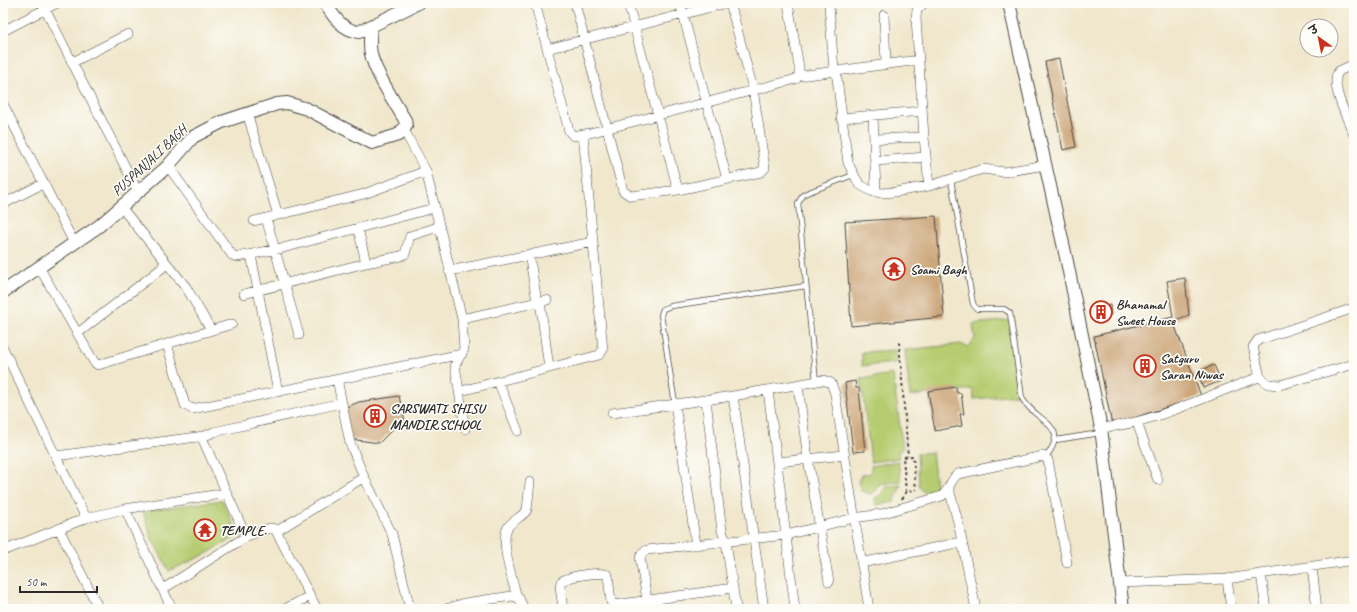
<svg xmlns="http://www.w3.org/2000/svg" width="1357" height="612" font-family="Caveat,'Playpen Sans Deva',sans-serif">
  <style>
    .green { fill: #b6cc70; stroke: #707c4e }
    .building { fill: #cba477 }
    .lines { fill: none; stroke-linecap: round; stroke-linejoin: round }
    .service-casing { stroke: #494743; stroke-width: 6 }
    .minor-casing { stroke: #494743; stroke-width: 10 }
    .tertiary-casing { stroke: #494743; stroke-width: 14 }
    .path { stroke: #494743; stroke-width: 2; stroke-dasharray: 3 3; stroke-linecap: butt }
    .service { stroke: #fff; stroke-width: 4.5 }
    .minor { stroke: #fff; stroke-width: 9 }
    .tertiary { stroke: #fff; stroke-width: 12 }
    .labels { text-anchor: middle; stroke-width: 3.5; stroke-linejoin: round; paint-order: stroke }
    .street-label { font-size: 14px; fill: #2b2b2b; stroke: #fdfcf7 }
    .poi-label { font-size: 14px; font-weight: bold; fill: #2b2b2b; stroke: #fdfcf7; text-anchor: start }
  </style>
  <rect width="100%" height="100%" fill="#fdfcf7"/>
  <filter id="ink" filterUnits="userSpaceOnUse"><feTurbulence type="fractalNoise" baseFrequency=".025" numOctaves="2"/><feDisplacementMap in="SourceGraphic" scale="8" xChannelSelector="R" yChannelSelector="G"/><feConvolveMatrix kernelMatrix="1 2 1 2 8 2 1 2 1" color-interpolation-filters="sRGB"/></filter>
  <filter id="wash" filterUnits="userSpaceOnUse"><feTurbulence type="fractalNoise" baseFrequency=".012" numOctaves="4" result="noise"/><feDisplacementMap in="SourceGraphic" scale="16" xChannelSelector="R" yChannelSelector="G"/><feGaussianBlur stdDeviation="0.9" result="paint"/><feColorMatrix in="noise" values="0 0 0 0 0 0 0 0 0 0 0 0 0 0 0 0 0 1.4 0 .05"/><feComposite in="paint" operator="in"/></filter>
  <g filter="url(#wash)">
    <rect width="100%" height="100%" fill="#f0e7cc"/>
    <path class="green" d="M1010,320L1017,395L974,399L973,389L910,396L905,350L961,344L967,347L975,339L973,324Z
      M896,350V363L862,366V352Z
      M893,374L903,450L898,451L899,458L871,462L861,379Z
      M932,452L936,486L933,496L928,497L919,486L917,454Z
      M898,461L901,481L879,484L877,490L871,494L861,491L858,482L861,475L871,473V466Z
      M901,485L894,502L876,505L875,498L881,495L886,486Z
      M222,500L239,535L206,554L169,571L151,537L143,511Z"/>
    <g id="blocks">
      <path class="building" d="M1059,59L1076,147L1063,150L1045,62Z
        M936,216L944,317L851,326L845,222Z
        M1185,278L1189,315L1173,321L1201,396L1112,425L1094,336L1173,317L1167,281Z
        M1110,305L1111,315L1093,319L1091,309Z
        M1214,365L1221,381L1203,388L1197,372Z
        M855,381L856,388H859L865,451L853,452L845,383Z
        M956,387L957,393H961L964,414H960L962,426L935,431L928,391Z
        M399,396L406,425H397L379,443L350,439L344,408L359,402Z"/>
    </g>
  </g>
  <g filter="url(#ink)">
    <use href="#blocks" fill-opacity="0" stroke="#494743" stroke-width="1"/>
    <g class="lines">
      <g class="service-casing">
        <path id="service" d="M951,180L973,304L977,309H1004L1010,313L1022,398C1035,423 1072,423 1046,457
          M816,382L798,203L804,194L853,175
          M675,404L661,315L663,309L671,306L806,286
          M1056,440L1100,433"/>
      </g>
      <g class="minor-casing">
        <path id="minor" d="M42,3L138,192
          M535,3L569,131L573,136L590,133L796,79L799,76V67L788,3
          M575,3L623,191L631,196L678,190
          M628,3L678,190L761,172L765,168L753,89L730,3
          M680,3L727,179
          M924,3L917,10L916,18L924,137L929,186
          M829,5L834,71
          M884,15L886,64
          M3,31L57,3
          M547,49L727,3
          M73,62L128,34
          M1354,64L1339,71C1328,83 1349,121 1354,135
          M836,71L848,163L859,184L871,191L882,193L895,192L929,186L983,169L1004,172L1045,165
          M799,76L919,60
          M3,104L74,243
          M247,113L278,215
          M873,115L876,192
          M841,118L922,111
          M404,130L426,171L462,319L464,349L455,365L465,429
          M875,139L924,137
          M876,161L926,157
          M168,166L232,255L237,257L283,248L434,208
          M3,204L44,183
          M266,218L299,335
          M254,221L364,194L426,171
          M358,228L366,263
          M529,254L537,302
          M251,255L278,392
          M165,261L186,287L211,330
          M39,267L94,362L98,365L232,324
          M449,271L593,242
          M244,294L366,263L401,256L405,254L410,236L438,227
          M540,301L549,368
          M462,319L547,300
          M78,333L162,268L165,261L121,207
          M167,344L185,405L192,409L462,354
          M3,348L86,518
          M1260,377L1268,384L1280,385L1354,364
          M337,379L350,443L364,477L392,534L410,609
          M498,381L518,431
          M798,386L808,459L829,582
          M768,390L795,609
          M461,391L599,355L603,350L583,134
          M733,396L764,609
          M706,400L722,531L726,542L736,609
          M675,404L696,545
          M612,413L733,396L823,380L831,383L835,394L869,609
          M1137,423L1158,480
          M1101,428C1160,422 1205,395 1260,377L1253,347L1258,340L1354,308
          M56,456L204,436
          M778,462L844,455
          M949,489L958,522L976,609
          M125,509L172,609
          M59,529L99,609
          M277,531L364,477
          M3,551L86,518L125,509L227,493
          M861,563L962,542
          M1312,567L1317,609
          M1261,574L1266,609
          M1227,579L1231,609
          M1120,583L1227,579L1354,560
          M163,589L247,536
          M517,597C513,582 499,540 508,527C513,520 522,517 527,510L530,482
          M647,600L640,558L643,552L647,550L786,535L854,518L881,514L942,496C951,488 951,478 958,474L1043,456L1048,460L1067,563
          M285,609L310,596
          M317,609L275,529L270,528L247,536L245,534L203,440L204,436L214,432L341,403
          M446,609L465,603L512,596L519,598L524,609
          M563,609L560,586L561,582C568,576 600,571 608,575L611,602L615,605L733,588"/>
      </g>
      <g class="tertiary-casing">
        <path id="tertiary" d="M325,3C333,16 342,30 359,32L418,3
          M1009,3L1066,257L1101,428L1123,609
          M3,292L99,226L168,166L193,137L222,122L277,104L287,103L307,109L372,143L398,135L406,126L405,120C395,103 375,73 371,54C369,45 370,36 371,26"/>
      </g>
      <path class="path" d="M899,342L908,456
        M906,492L903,457L913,456L916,490
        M902,499L907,491L916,490"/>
      <use href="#service" class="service"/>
      <use href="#minor" class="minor"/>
      <use href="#tertiary" class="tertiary"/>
    </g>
  </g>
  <defs>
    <g id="temple-ring" transform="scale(1.15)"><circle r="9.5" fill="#fdfcf7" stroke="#c8321e" stroke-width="1.5"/><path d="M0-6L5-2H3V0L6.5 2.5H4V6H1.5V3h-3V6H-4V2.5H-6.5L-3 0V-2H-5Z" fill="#c8321e"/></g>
    <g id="building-ring" transform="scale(1.15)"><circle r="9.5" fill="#fdfcf7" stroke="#c8321e" stroke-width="1.5"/><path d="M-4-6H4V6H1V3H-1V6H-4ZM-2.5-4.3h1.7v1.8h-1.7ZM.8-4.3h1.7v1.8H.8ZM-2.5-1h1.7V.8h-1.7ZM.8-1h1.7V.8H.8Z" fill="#c8321e"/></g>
  </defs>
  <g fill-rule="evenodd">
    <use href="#temple-ring" x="894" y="269"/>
    <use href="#building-ring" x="1101" y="312"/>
    <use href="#building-ring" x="1145" y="366"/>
    <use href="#building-ring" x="375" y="416"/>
    <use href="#temple-ring" x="205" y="530"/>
  </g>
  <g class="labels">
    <g class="street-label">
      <text transform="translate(149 160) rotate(-43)" y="5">PUSPANJALI BAGH</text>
    </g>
    <g class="poi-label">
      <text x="910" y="274">Soami Bagh</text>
      <text x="1116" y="309">Bhanamal<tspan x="1116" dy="16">Sweet House</tspan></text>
      <text x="1160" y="363">Satguru<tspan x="1160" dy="16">Saran Niwas</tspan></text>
      <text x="390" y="413">SARSWATI SHISU<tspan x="390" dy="16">MANDIR,SCHOOL</tspan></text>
      <text x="220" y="535">TEMPLE.</text>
    </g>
  </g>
  <rect width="1357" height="612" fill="none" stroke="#fdfcf7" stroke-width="16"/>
  <g transform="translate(1319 38) rotate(327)"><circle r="19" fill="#fdfcf7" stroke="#a9a8a5"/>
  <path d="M0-3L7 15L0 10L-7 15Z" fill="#c8321e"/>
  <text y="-6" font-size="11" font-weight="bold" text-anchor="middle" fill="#2b2b2b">उ</text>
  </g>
  <path d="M20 586v6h77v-6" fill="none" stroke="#2b2b2b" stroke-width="2"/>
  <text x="26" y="586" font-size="12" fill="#2b2b2b" stroke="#fdfcf7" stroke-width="3" paint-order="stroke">50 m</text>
</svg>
